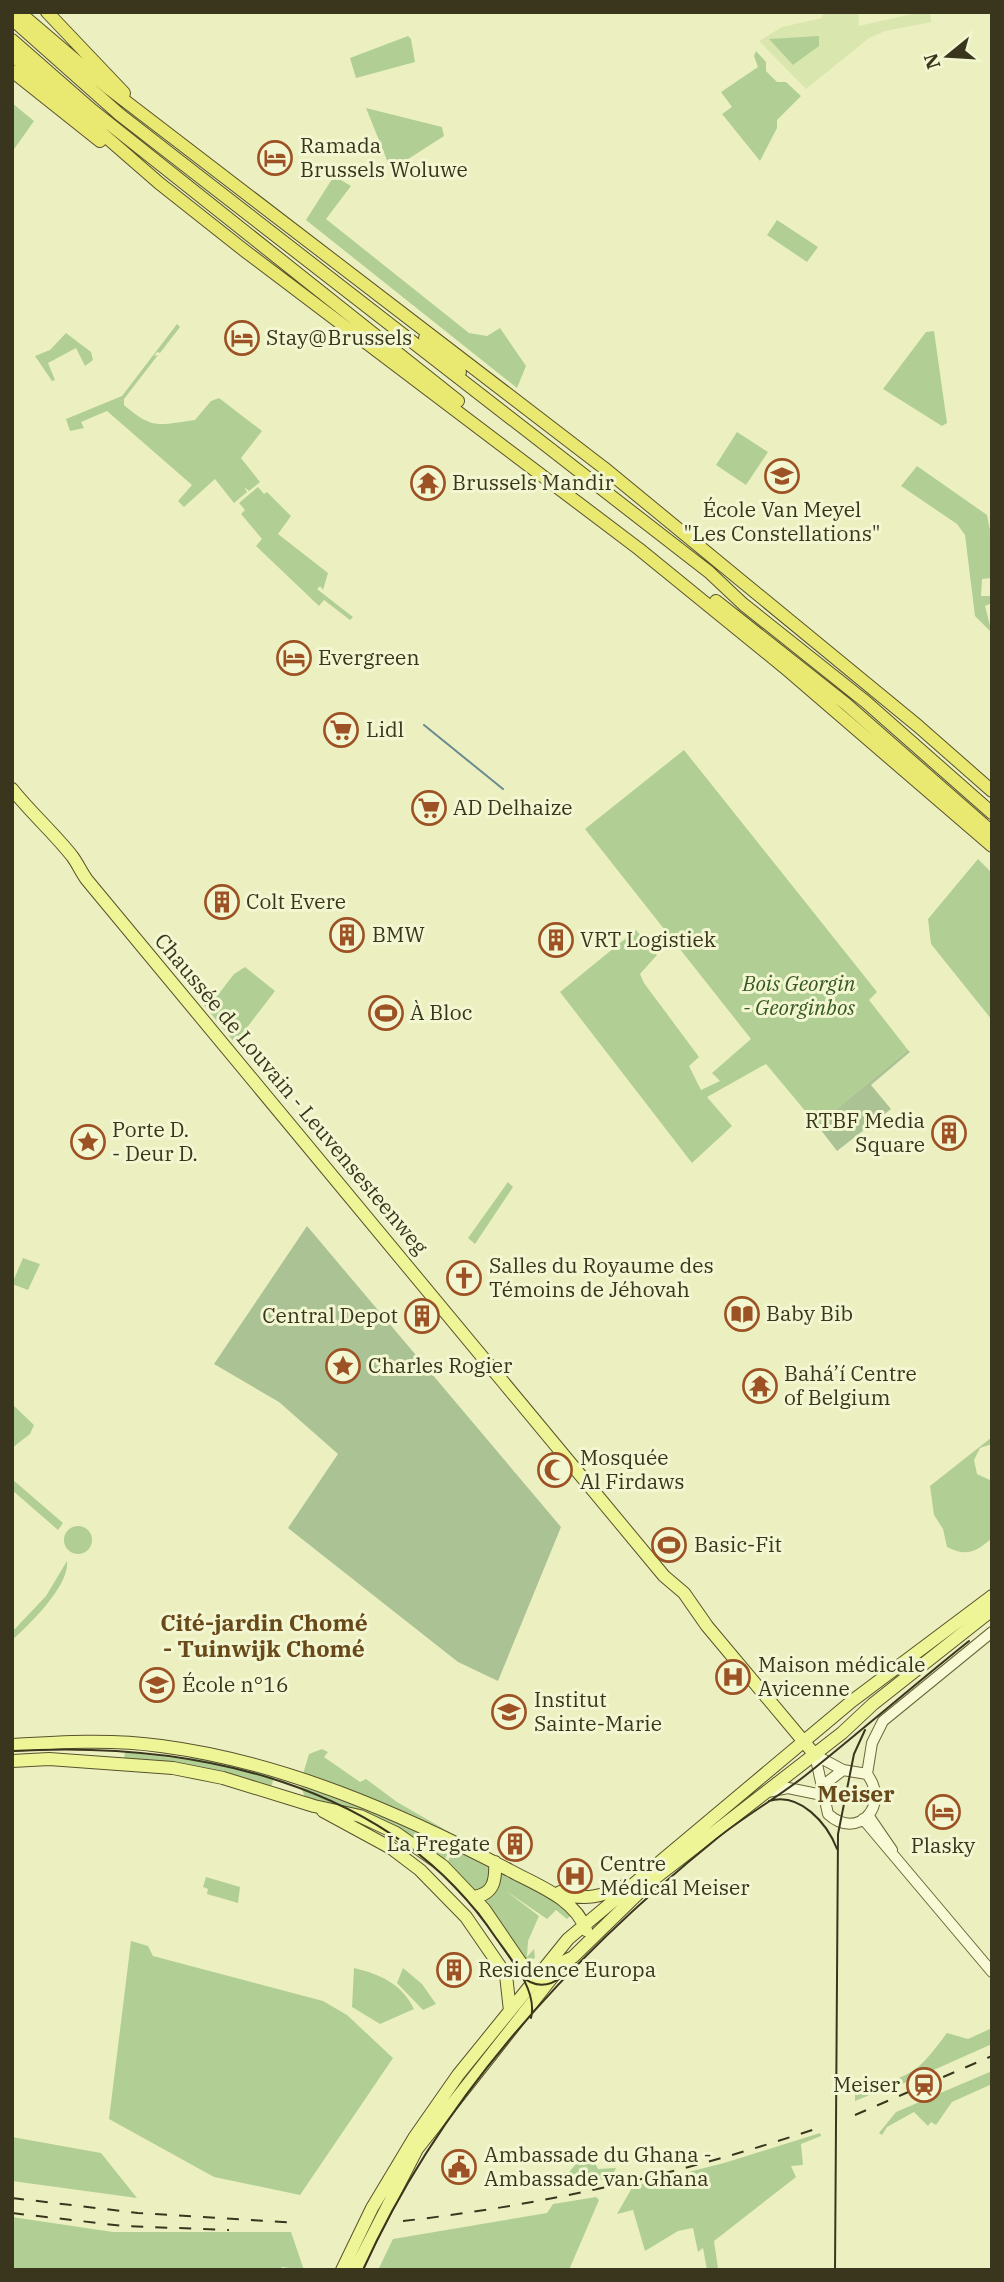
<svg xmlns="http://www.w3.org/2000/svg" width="1004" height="2282" font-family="'IBM Plex Serif',serif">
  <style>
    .farmland { fill: #d9e6ae }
    .green { fill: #b1cf94 }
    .cemetery { fill: #abc394 }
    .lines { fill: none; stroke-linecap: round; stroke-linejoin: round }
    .stream { stroke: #6a8b91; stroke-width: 2 }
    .secondary-casing { stroke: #6c673b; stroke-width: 12 }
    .primary-casing { stroke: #58522c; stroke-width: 14 }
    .trunk-casing { stroke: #58522c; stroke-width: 14 }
    .secondary { stroke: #f7fad4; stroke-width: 10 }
    .primary { stroke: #eef596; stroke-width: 12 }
    .trunk { stroke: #e9e972; stroke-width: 12 }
    .tram { stroke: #39361d; stroke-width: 2 }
    .rail { stroke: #39361d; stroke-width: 2; stroke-dasharray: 12 12; stroke-linecap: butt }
    .labels { text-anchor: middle; stroke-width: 6; stroke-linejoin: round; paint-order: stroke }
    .poi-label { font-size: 21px; fill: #39361d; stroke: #f3f7d1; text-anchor: start }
    .park-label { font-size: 21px; font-style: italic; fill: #355722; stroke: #f3f7d1 }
    .street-label { font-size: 21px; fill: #39361d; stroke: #f3f7d1 }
    .neighbourhood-label { font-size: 23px; font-weight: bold; fill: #68491a; stroke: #f3f7d1 }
  </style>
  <rect width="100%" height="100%" fill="#ecf0c1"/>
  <path class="farmland" d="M823,12H858L859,26L921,12H930L931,22L885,31L869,38L806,89L759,41L782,27L822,18Z"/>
  <path class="green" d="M408,36L411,39L415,62L356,78L350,58Z
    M819,36V46L793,65L769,39Z
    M756,51L766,62V71L777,82H786L801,96L777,120V128L760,161L722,114L732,107L721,92L758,67L754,56Z
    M12,103L34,121L12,152Z
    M366,108L442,127L444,136L391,170Z
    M334,176L351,186L326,219L469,333L487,336L500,328L526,366L517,388L306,220Z
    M777,220L818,247L807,262L767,235Z
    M177,324L180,327L160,353L157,352L154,356L158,355L124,399V405C153,430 158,425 195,420L211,401L219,398L262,431L241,458L260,482L249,491L244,487L247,492L234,503L215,479L184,507L178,501L192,485L107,411L81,422L84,428L70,431L66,419L122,396Z
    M934,331L947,423L942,426L883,389L926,332Z
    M66,333L91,352L93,360L85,366L76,348L48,363L55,380L52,381L35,356L50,350Z
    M737,432L768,452L746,485L716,465Z
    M917,466L987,515L992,540V583L991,578L982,579L981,596H992V603L985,606L992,633L975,616L965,535L957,524L901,486Z
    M258,487L264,494L267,492L291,516L278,534L328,573L323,590L320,586L317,589L353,617L350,620L324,600L319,606L256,546L262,539L241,514L245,510L239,503Z
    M684,750L877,992L869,1000L908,1050L817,1125L766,1064L707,1097L732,1126L692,1163L560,992L636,930L657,955L640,974L644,983L699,1057L689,1066L701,1090L720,1081L712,1073L751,1039L585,829Z
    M978,859L992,873V1020L931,944L928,919Z
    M245,967L275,991L235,1043L204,1005L203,1000L205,997L214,1000L234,974Z
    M508,1182L513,1187L475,1244L468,1238Z
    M23,1258L40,1264L28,1290L12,1284Z
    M12,1404L34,1425L30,1434L12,1448Z
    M992,1437V1444L980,1448L974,1460L977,1474L992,1481V1538C976,1552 967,1557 947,1547L943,1529L934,1515L930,1486Z
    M12,1479L63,1523L58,1530L12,1490Z
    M64 1540a14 14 0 1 1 28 0a14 14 0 1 1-28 0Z
    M67,1561C70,1585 30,1624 12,1640V1632L46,1596Z
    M322,1749L328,1752L324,1757L360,1782L366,1779L397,1802L489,1855L303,1774L309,1754Z
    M125,1752L190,1760L191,1755L275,1775L271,1787L124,1760Z
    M300,1783L451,1845L444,1862L400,1832L305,1798Z
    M454,1847L489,1866L488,1886L476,1891L447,1864Z
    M500,1872L544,1893L572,1914L567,1919L556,1910L547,1919L506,1891L539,1916L528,1941L527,1957L534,1949L535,1957L531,1962L528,1960L525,1963L484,1901L496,1890Z
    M206,1877L240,1887L238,1903L207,1894L208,1889L203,1887Z
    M131,1941L148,1946L153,1956L323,2001L347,2015L393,2058L300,2195L214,2177L109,2119Z
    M354,1968C380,1974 402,1984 414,2009L380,2024L352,2007Z
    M403,1968L422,1984L436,2004L423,2010L397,1983Z
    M992,2028V2044L900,2085L899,2083L855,2101V2090C866,2091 871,2087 881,2084C919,2073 923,2064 947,2033L968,2039Z
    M992,2071V2084L952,2102L936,2125L931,2122L928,2126L914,2112L887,2127L882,2135L879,2133L896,2112Z
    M820,2133L821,2136L801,2144L803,2165L791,2166L796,2177L714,2241L718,2268L707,2270L703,2248L698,2252L693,2228L678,2231L645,2251L633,2210L617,2214L633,2186L724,2163Z
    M12,2137L101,2153L137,2198L12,2181Z
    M594,2161L598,2169L616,2168L611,2178L562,2185L520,2179L569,2172L576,2164Z
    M596,2197L599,2200L569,2270H378L393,2239L547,2213L553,2204Z
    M12,2217L113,2232H291L304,2270L282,2267L280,2270H12Z"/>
  <path class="cemetery" d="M908,1050L910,1052L871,1085L891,1109L837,1151L817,1125Z
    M307,1226L561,1527L498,1681L458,1662L288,1528L338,1454L279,1402L214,1364Z"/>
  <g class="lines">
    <path class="stream" d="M424,725L503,789"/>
    <g class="secondary-casing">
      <path id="secondary" d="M815,1755L843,1770L867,1774C891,1806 857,1841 828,1814Z
        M867,1774L872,1743L883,1721L992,1632
        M821,1787L843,1770
        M767,1792L788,1788L822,1795
        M868,1815L892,1850
        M863,1819L992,1972"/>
    </g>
    <g class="primary-casing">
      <path id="primary" d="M12,789C31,813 53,832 72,856C78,864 81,872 87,880L664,1576L684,1593L707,1626L815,1755
        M12,1745C61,1742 112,1739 161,1746C283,1762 400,1813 509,1870C536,1885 575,1898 586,1930
        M12,1761L49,1759L173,1768L223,1778L314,1806L360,1816L396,1833L443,1866L484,1909L523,1966L536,1976H545
        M323,1811L391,1848L420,1870L466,1917L506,1975L510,2011
        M560,1892C583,1902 604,1896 626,1885
        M474,1897C494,1894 496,1880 495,1862
        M342,2270L372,2208L414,2138L458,2075L568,1939L852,1701L992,1596
        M355,2270L417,2149L565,1961L573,1957L650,1882L842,1733L873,1704L992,1610"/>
    </g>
    <g class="trunk-casing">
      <path id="trunk" d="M19,12L107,87L604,468L918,726L992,791
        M47,12L124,93
        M12,19L119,114L191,170L709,572L743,604L866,702L992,813
        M12,40L92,110L458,401
        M12,55L159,183L245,251L639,549L784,667L992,846
        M12,71L100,141
        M425,338L460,372
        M716,601L846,704L992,832"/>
    </g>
    <use href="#secondary" class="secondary"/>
    <use href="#primary" class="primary"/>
    <use href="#trunk" class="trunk"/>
    <path class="tram" d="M12,1751C190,1741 390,1780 496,1938C511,1959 538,1991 531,2018
      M769,1801C800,1792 827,1823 837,1849
      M520,1975C534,1988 548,1988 563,1976
      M363,2270C439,2100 572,1956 715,1840C744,1816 777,1798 806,1775C861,1731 914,1685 969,1641
      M835,2270L838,1834L854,1754L865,1730"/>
    <path class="rail" d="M855,2115L992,2056
      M12,2198L138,2213L298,2223
      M12,2213L123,2226L229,2230
      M403,2221C545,2205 685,2173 821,2127"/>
  </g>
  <defs>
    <g id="hotel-ring" transform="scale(1.75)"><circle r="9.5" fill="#f3f7d1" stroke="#9c5224" stroke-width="1.5"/><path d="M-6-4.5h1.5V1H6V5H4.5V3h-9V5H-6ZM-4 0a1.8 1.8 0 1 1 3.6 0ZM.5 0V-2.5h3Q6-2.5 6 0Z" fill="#9c5224"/></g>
    <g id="school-ring" transform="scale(1.75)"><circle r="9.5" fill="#f3f7d1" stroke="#9c5224" stroke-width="1.5"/><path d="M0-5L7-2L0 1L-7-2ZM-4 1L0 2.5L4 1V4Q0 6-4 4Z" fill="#9c5224"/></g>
    <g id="temple-ring" transform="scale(1.75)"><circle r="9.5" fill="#f3f7d1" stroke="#9c5224" stroke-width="1.5"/><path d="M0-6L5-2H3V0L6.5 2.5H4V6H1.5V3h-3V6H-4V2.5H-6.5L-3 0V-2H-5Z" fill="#9c5224"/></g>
    <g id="supermarket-ring" transform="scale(1.75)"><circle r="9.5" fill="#f3f7d1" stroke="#9c5224" stroke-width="1.5"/><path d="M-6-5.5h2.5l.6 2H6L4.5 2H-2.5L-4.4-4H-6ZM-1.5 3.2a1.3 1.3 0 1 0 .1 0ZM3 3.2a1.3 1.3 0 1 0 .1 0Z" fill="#9c5224"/></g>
    <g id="building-ring" transform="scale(1.75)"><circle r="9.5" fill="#f3f7d1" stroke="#9c5224" stroke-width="1.5"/><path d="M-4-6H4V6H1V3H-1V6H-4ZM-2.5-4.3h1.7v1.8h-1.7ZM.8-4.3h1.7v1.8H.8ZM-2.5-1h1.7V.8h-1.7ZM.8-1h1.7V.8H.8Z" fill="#9c5224"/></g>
    <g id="stadium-ring" transform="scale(1.75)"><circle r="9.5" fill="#f3f7d1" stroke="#9c5224" stroke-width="1.5"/><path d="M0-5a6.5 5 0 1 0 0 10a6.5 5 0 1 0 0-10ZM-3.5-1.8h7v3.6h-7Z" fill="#9c5224"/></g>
    <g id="sight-ring" transform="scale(1.75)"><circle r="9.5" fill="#f3f7d1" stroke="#9c5224" stroke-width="1.5"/><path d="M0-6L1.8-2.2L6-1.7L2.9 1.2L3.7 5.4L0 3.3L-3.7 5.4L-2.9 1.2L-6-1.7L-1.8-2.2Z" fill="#9c5224"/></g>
    <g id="church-ring" transform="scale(1.75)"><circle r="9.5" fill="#f3f7d1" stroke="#9c5224" stroke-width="1.5"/><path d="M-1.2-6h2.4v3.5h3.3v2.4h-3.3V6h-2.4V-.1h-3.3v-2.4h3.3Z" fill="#9c5224"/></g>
    <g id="library-ring" transform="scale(1.75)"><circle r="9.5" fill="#f3f7d1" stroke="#9c5224" stroke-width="1.5"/><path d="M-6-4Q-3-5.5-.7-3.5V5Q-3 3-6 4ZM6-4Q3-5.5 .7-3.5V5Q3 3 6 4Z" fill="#9c5224"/></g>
    <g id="mosque-ring" transform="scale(1.75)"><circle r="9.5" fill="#f3f7d1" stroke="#9c5224" stroke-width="1.5"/><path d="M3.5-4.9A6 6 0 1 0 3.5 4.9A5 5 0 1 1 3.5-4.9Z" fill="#9c5224"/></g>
    <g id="hospital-ring" transform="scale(1.75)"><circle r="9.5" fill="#f3f7d1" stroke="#9c5224" stroke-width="1.5"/><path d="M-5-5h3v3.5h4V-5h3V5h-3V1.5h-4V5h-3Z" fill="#9c5224"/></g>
    <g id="station-ring" transform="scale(1.75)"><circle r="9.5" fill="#f3f7d1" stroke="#9c5224" stroke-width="1.5"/><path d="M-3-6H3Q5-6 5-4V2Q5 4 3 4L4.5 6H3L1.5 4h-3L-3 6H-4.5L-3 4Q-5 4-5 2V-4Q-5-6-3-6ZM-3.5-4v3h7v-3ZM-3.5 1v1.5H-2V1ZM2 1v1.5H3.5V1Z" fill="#9c5224"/></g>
    <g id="civic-ring" transform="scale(1.75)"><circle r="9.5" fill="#f3f7d1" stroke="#9c5224" stroke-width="1.5"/><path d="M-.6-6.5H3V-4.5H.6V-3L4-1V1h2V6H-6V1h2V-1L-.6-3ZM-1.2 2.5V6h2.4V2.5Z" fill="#9c5224"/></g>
  </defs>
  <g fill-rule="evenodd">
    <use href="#hotel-ring" x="275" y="158"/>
    <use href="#hotel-ring" x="242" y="338"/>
    <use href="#school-ring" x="782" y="476"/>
    <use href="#temple-ring" x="428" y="483"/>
    <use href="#hotel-ring" x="294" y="658"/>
    <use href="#supermarket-ring" x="341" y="730"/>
    <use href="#supermarket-ring" x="429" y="808"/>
    <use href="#building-ring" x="222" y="902"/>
    <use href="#building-ring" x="347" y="935"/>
    <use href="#building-ring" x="556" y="940"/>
    <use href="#stadium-ring" x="386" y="1013"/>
    <use href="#building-ring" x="949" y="1133"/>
    <use href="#sight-ring" x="88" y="1142"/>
    <use href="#church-ring" x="464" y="1278"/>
    <use href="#library-ring" x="742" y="1314"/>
    <use href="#building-ring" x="422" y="1316"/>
    <use href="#sight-ring" x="343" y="1366"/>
    <use href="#temple-ring" x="760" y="1386"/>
    <use href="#mosque-ring" x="555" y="1470"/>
    <use href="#stadium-ring" x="669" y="1545"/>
    <use href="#hospital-ring" x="733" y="1677"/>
    <use href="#school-ring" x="157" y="1685"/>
    <use href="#school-ring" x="509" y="1712"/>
    <use href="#hotel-ring" x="943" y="1812"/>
    <use href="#building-ring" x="515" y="1844"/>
    <use href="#hospital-ring" x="575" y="1876"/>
    <use href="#building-ring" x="454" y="1970"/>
    <use href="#station-ring" x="924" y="2085"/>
    <use href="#civic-ring" x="459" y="2167"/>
  </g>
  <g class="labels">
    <g class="poi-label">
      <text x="300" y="153">Ramada<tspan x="300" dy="24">Brussels Woluwe</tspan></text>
      <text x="266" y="345">Stay@Brussels</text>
      <text x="452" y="490">Brussels Mandir</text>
      <text x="782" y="517" text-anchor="middle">École Van Meyel<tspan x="782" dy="24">"Les Constellations"</tspan></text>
      <text x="318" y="665">Evergreen</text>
      <text x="366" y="737">Lidl</text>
      <text x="453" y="815">AD Delhaize</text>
      <text x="246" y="909">Colt Evere</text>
      <text x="372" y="942">BMW</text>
      <text x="580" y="947">VRT Logistiek</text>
      <text x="410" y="1020">À Bloc</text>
      <text x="925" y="1128" text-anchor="end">RTBF Media<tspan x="925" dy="24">Square</tspan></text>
      <text x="112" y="1137">Porte D.<tspan x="112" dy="24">- Deur D.</tspan></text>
      <text x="489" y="1273">Salles du Royaume des<tspan x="489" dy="24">Témoins de Jéhovah</tspan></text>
      <text x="766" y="1321">Baby Bib</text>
      <text x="398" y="1323" text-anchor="end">Central Depot</text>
      <text x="368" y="1373">Charles Rogier</text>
      <text x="784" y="1381">Bahá’í Centre<tspan x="784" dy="24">of Belgium</tspan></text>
      <text x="580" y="1465">Mosquée<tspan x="580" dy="24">Al Firdaws</tspan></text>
      <text x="694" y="1552">Basic-Fit</text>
      <text x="758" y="1672">Maison médicale<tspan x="758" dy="24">Avicenne</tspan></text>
      <text x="182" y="1692">École n°16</text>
      <text x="534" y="1707">Institut<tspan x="534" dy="24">Sainte-Marie</tspan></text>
      <text x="490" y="1851" text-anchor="end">La Fregate</text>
      <text x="943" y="1853" text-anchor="middle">Plasky</text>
      <text x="600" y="1871">Centre<tspan x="600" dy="24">Médical Meiser</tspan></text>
      <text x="478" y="1977">Residence Europa</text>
      <text x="900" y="2092" text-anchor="end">Meiser</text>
      <text x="484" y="2162">Ambassade du Ghana -<tspan x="484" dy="24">Ambassade van Ghana</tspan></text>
    </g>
    <g class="park-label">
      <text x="799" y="991">Bois Georgin<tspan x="799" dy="24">- Georginbos</tspan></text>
    </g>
    <g class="street-label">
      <text transform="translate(291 1094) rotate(50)" y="7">Chaussée de Louvain - Leuvensesteenweg</text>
    </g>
    <g class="neighbourhood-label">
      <text x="264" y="1631">Cité-jardin Chomé<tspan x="264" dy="26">- Tuinwijk Chomé</tspan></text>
      <text x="856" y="1802">Meiser</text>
    </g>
  </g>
  <rect width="1004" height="2282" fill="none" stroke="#39361d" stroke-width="28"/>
  <g transform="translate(948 56) rotate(252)" stroke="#f3f7d1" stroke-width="5" paint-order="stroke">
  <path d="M0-5L12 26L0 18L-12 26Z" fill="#39361d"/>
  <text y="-10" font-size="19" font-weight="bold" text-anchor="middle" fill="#39361d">N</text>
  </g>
</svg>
